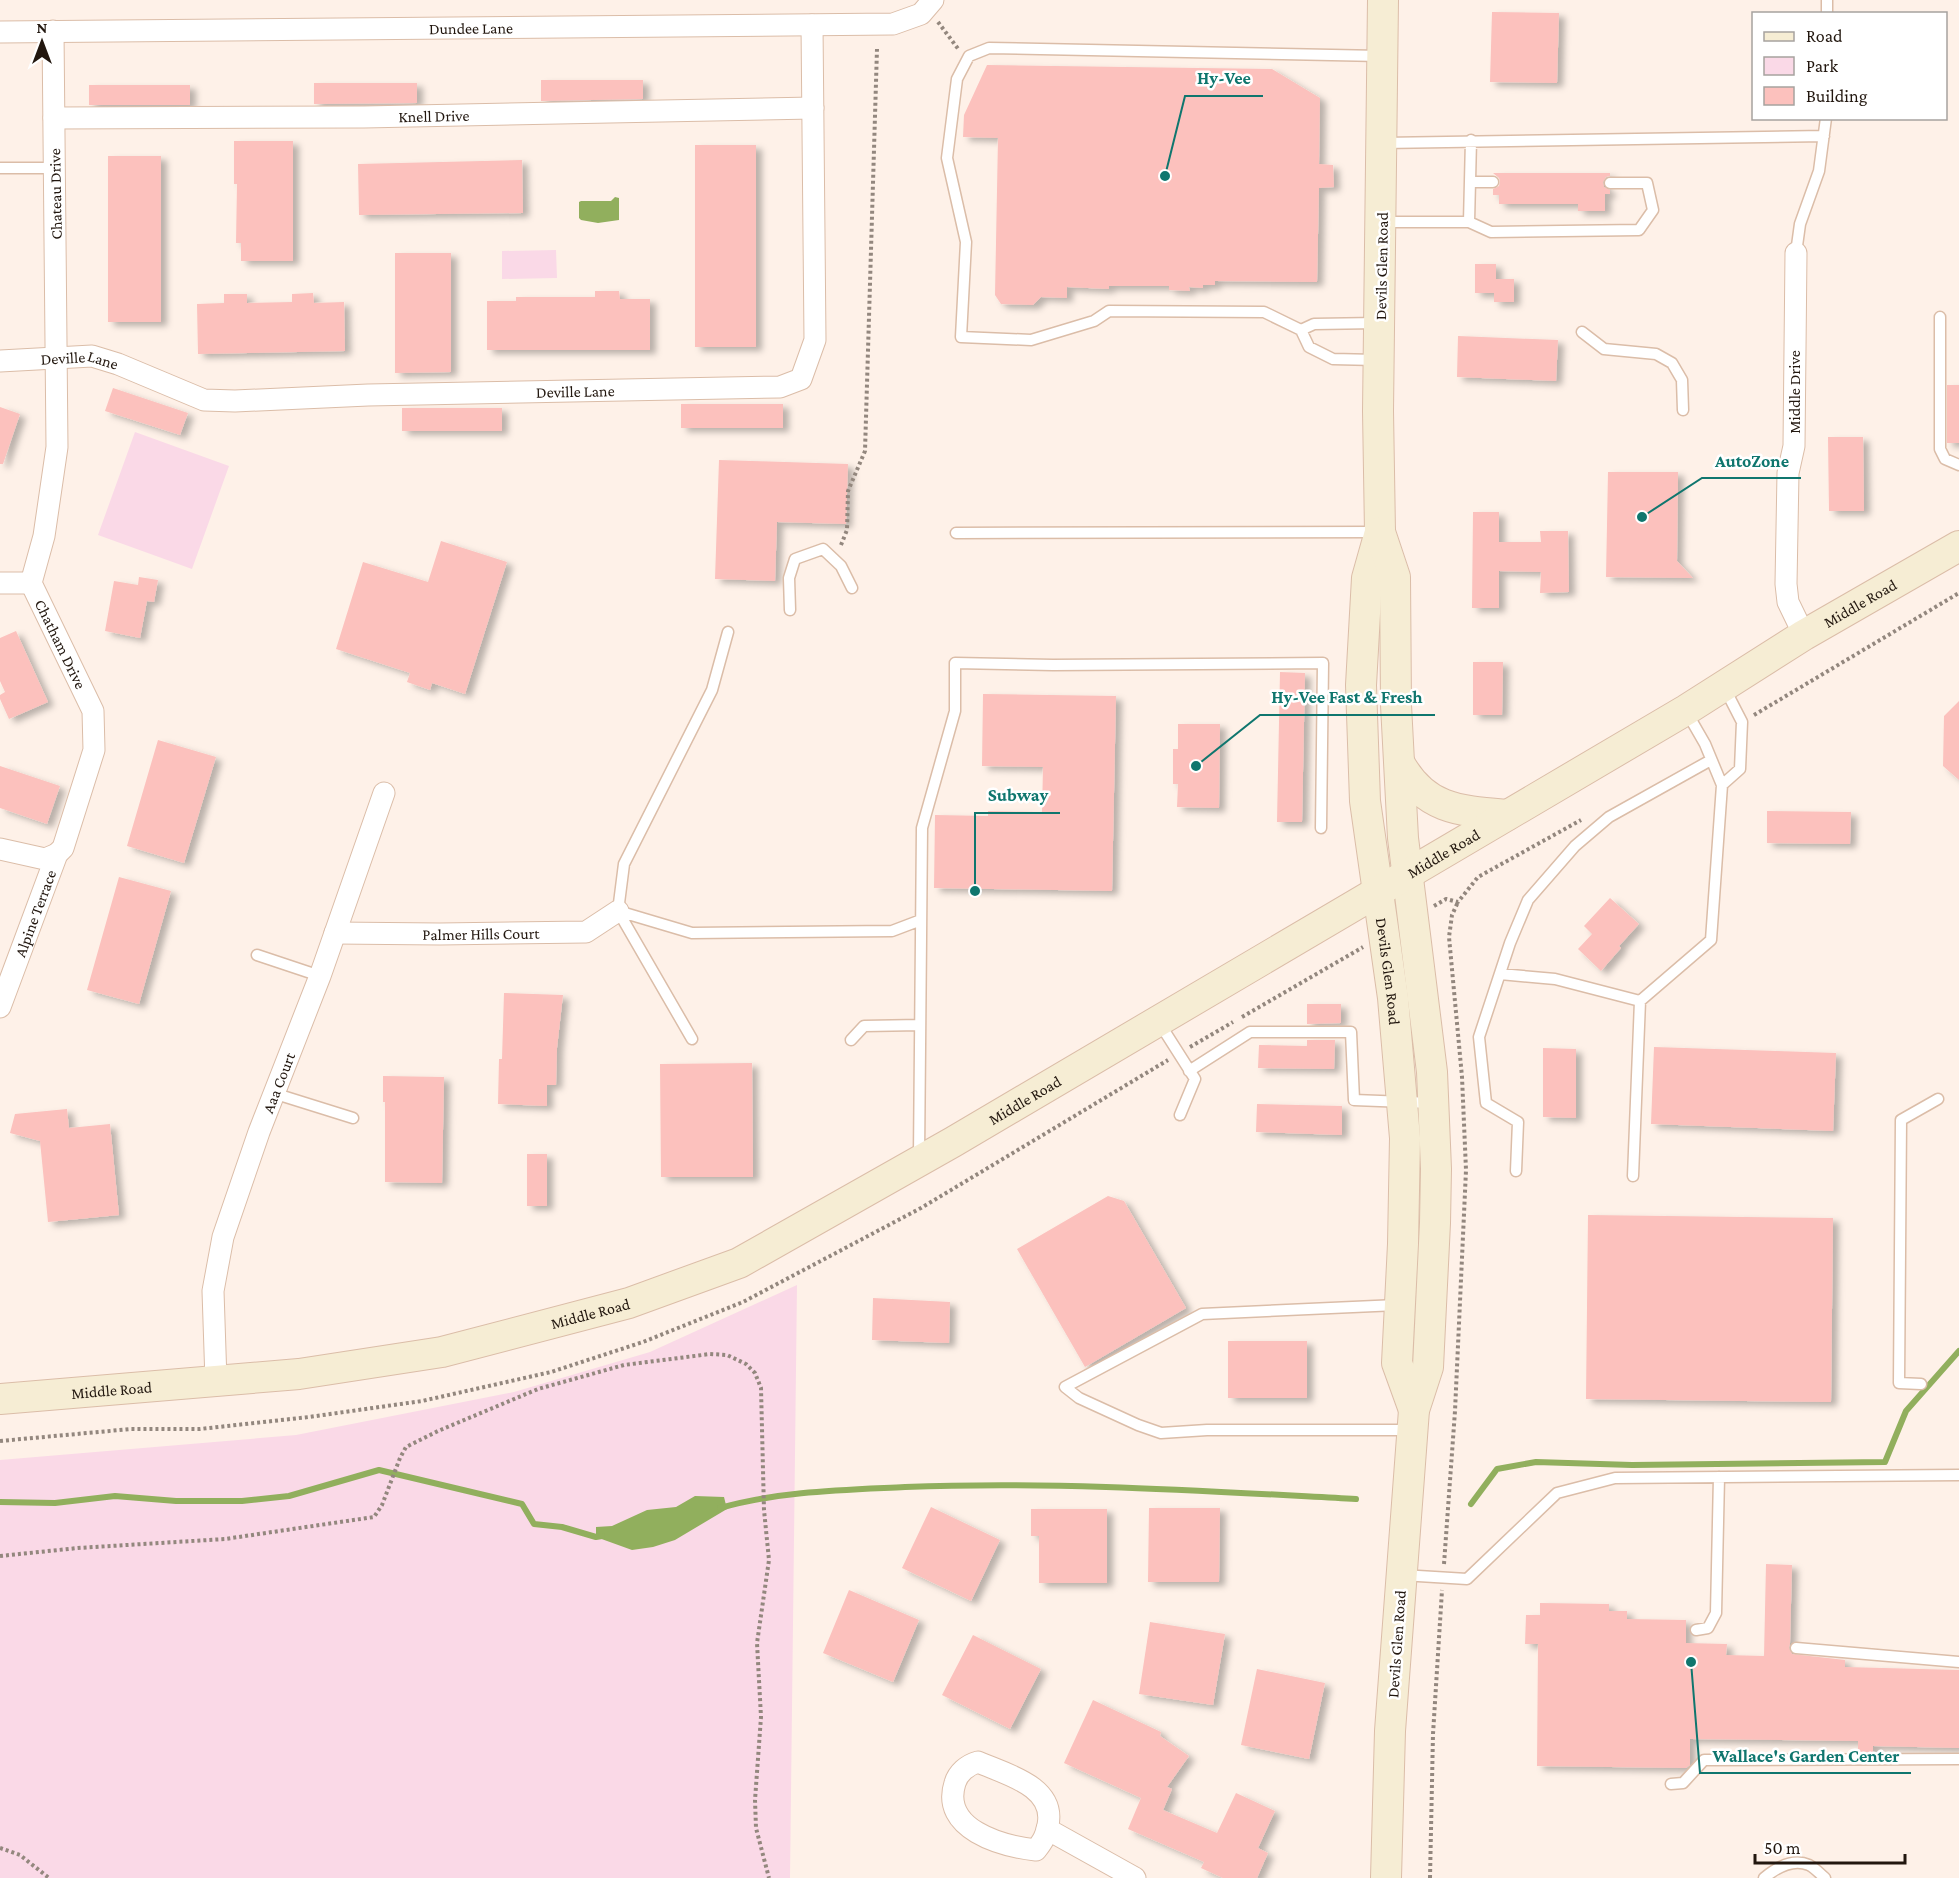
<svg xmlns="http://www.w3.org/2000/svg" width="1959" height="1878" font-family="'Crimson Pro',serif">
  <style>
    .green { fill: #fad9e7 }
    .water { fill: #91af5d }
    .lines { fill: none; stroke-linecap: round; stroke-linejoin: round }
    .stream { stroke: #91af5d; stroke-width: 6 }
    .building { fill: #fcc1bd; filter: url(#shadow) }
    .service-casing { stroke: #dbbda8; stroke-width: 13 }
    .minor-casing { stroke: #dbbda8; stroke-width: 23 }
    .secondary-casing { stroke: #dbbda8; stroke-width: 32 }
    .path { stroke: #93877e; stroke-width: 4; stroke-dasharray: 3 3; stroke-linecap: butt }
    .service { stroke: #fff; stroke-width: 10 }
    .minor { stroke: #fff; stroke-width: 21 }
    .secondary { stroke: #f6edd4; stroke-width: 30 }
    .labels { text-anchor: middle; stroke-width: 5; stroke-linejoin: round; paint-order: stroke }
    .street-label { font-size: 16px; fill: #22170f; stroke: #fff }
    .leader { fill: none; stroke: #0f766e; stroke-width: 2 }
    .callout-dot { fill: #0f766e; stroke: #fff; stroke-width: 2 }
    .callout-label { font-size: 18px; text-anchor: middle; font-weight: bold; fill: #0f766e; stroke: #fff; stroke-width: 5; stroke-linejoin: round; paint-order: stroke }
  </style>
  <defs>
    <filter id="shadow"><feDropShadow dx="6" dy="4" stdDeviation="3" flood-color="#0004"/></filter>
  </defs>
  <rect width="100%" height="100%" fill="#fef1e8"/>
  <path class="green" d="M556,250L557,278L502,279V251Z
    M135,432L229,466L192,569L98,535Z
    M797,1285L790,1878H0V1460L296,1435L514,1392L650,1352Z"/>
  <path class="water" d="M615,197L619,198V220L598,223L581,220L579,218V202L581,201H611Z
    M695,1496L724,1497L727,1509L675,1540L653,1547L632,1550L596,1537V1527L612,1526L647,1510L676,1507Z"/>
  <g class="lines">
    <path class="stream" d="M0,1502L55,1503L115,1496L176,1501H242L289,1496L379,1470L522,1504L534,1524L562,1527L596,1537L602,1536
      M1471,1504L1497,1469L1536,1462L1632,1465L1885,1462L1906,1411L1959,1351
      M720,1508C780,1491 843,1490 905,1487C1056,1481 1206,1491 1356,1499"/>
  </g>
  <path class="building" d="M1492,12L1559,13L1557,83L1490,82Z
    M987,65L1272,69L1320,98L1319,164L1333,165L1334,187L1319,188L1317,282L1215,281V285H1203V288L1189,287L1190,291L1169,290V286H1109V289L1067,287V298L1041,297L1033,305L1001,304L995,295L998,138L963,137L964,115Z
    M541,80H643V99L541,101Z
    M314,83H417V103L314,104Z
    M89,85H190V105H89Z
    M234,141H293V261H241V243H236L237,184H234Z
    M695,145H756V347H695Z
    M108,156H161V322H108Z
    M522,160L523,213L359,215L358,164Z
    M1493,173H1610V176L1606,177L1603,182L1604,187L1610,190V194H1605V211H1578V204H1499V195H1493V189L1499,186L1500,181L1499,178Z
    M395,253H451V372L395,373Z
    M1475,264H1496V279H1514V302H1494V293H1475Z
    M595,291H619L620,299H650V350H487V301H516V297H595Z
    M313,293L314,303L344,302L345,351L198,354L197,304L224,303V294H247V303L292,302V294Z
    M1458,336L1558,340L1556,381L1457,377Z
    M1947,385H1959V443H1947Z
    M113,388L188,413L180,435L105,411Z
    M681,404H783V428H681Z
    M0,407L20,414L3,464H0Z
    M402,408H502V431H402Z
    M1828,437H1863L1864,511H1829Z
    M719,460L848,464L846,524L777,522L775,581L715,579Z
    M1608,472H1678L1677,561L1693,578L1606,577Z
    M1473,512H1499V542H1541L1540,531H1568L1569,592L1540,593L1541,572L1499,571V608H1472Z
    M441,541L507,562L465,694L432,683L430,690L407,682L410,673L336,649L363,562L428,582Z
    M139,577L158,580L154,602L147,601L140,638L105,631L114,581L138,585Z
    M16,631L48,702L9,719L0,699V695L5,692L0,681V638Z
    M1473,662H1503L1502,715H1473Z
    M1280,672L1305,673L1302,822H1277Z
    M983,694L1116,696L1112,891L934,888L935,815L988,816V811L1042,812L1043,767L982,766Z
    M1959,701V780L1943,766L1944,716Z
    M1178,724H1220L1219,808L1177,807L1178,784H1173V749H1178Z
    M158,740L216,757L184,863L127,846Z
    M0,766L60,786L47,824L0,808Z
    M1767,811L1851,812L1850,844L1767,843Z
    M119,877L171,891L139,1004L87,990Z
    M1610,898L1639,924L1619,946L1621,948L1601,971L1578,949L1592,934L1584,926Z
    M504,993L563,995L557,1048L556,1085H547V1106L498,1104L499,1059H502Z
    M1307,1004H1341V1023L1307,1024Z
    M1307,1040H1335L1334,1069L1258,1068L1259,1045L1307,1046Z
    M1654,1047L1836,1053L1833,1131L1651,1124Z
    M1543,1048L1576,1049V1118L1543,1117Z
    M752,1063L753,1177H661L660,1064Z
    M383,1076L444,1077L442,1183L385,1182V1102H383Z
    M1257,1104L1342,1106V1135L1256,1132Z
    M67,1109L69,1128L110,1124L119,1215L48,1222L40,1141L10,1133L15,1114Z
    M527,1154H547V1206H527Z
    M1108,1196L1124,1201L1186,1308L1085,1367L1017,1249Z
    M1588,1215L1833,1218L1831,1402L1586,1399Z
    M873,1298L950,1302L949,1343L872,1340Z
    M1228,1341H1307V1398H1228Z
    M931,1507L1000,1540L971,1601L902,1568Z
    M1149,1508H1220L1219,1582H1148Z
    M1031,1509H1107V1583H1039V1536H1031Z
    M1766,1564L1792,1565L1790,1643L1789,1648L1792,1654L1845,1660V1667L1959,1670V1748L1873,1746V1752H1858V1741L1690,1739V1765L1686,1768L1537,1766L1538,1644H1525L1526,1615H1540V1603L1609,1604V1611H1627V1619L1686,1620V1643L1727,1644L1726,1655L1764,1656Z
    M849,1590L919,1620L893,1682L823,1653Z
    M1150,1622L1225,1634L1213,1705L1139,1694Z
    M973,1635L1041,1669L1010,1729L942,1695Z
    M1257,1669L1325,1683L1309,1759L1241,1745Z
    M1093,1700L1161,1732L1160,1736L1189,1756L1167,1787L1172,1789L1163,1810L1217,1833L1236,1793L1275,1811L1258,1848L1268,1853L1257,1878H1223L1201,1868L1204,1862L1128,1829L1141,1798L1064,1763Z"/>
  <g class="lines">
    <g class="service-casing">
      <path id="service" d="M1827,0V14
        M1383,143L1824,136
        M0,168H54
        M1470,182H1493
        M1383,222H1469L1471,140
        M1469,222L1491,232L1639,230L1653,210L1647,183H1610
        M1796,253L1800,224L1819,171L1826,118
        M1940,317V449L1945,459L1959,465
        M1301,330L1314,324L1377,323
        M1582,332L1604,349L1656,354L1672,363L1682,380L1683,410
        M1376,360L1333,359L1309,347L1301,330L1264,312L1109,311L1094,321L1031,340L961,337L966,242L947,158L957,79L969,56L989,48L1381,56
        M956,533L1379,532
        M790,610L789,578L795,559L823,549L841,566L852,588
        M1722,785L1740,769L1742,722L1724,687
        M618,911L692,933L892,931L921,920
        M257,955L320,976
        M1500,974L1555,979L1640,1001L1711,940L1722,785L1705,744L1686,711
        M1160,1024L1195,1079L1180,1115
        M692,1039L618,911L624,864L712,690L728,632
        M851,1040L864,1026L920,1025
        M1189,1071L1250,1032H1351L1354,1100L1432,1103
        M273,1093L353,1118
        M919,1157L922,828L955,711V663L1053,665L1323,663L1321,828
        M1516,1171L1518,1122L1486,1103L1479,1037L1510,943L1528,900L1575,846L1609,817L1711,760
        M1633,1176L1640,1001
        M1397,1305L1202,1314L1065,1387L1079,1398L1138,1425L1161,1433L1207,1430H1411
        M1921,1384L1899,1383L1901,1120L1938,1099
        M1402,1575L1467,1579L1557,1493L1615,1478L1959,1475
        M1696,1630L1708,1628L1716,1613L1719,1477
        M1796,1648L1959,1662
        M1671,1784L1683,1783L1704,1760L1959,1759
        M1764,1878C1776,1868 1793,1858 1809,1865C1815,1868 1820,1874 1825,1878"/>
    </g>
    <g class="minor-casing">
      <g id="minor">
        <path id="s1" d="M0,32L893,24L921,14L933,0"/>
        <path id="s2" d="M54,118L364,117L813,108"/>
        <path d="M1796,253L1794,446L1788,473L1786,584L1788,602L1804,635"/>
        <path id="s3" d="M0,361L92,356L118,364L204,400L235,401L368,395L780,387L801,379L815,340L812,25"/>
        <path d="M0,583H31"/>
        <path d="M0,849L45,859L57,854"/>
        <path id="s4" d="M335,933L440,934L586,932L618,911"/>
        <path id="s5" d="M0,1007L57,854L63,848L94,750L93,711L31,583L44,536L57,447L53,31"/>
        <path id="s6" d="M216,1381L213,1291L223,1237L259,1132L320,976L384,793"/>
        <path d="M978,1762C1005,1774 1056,1786 1048,1825C1046,1836 1043,1841 1036,1850C1001,1846 940,1829 955,1783C958,1773 967,1765 978,1762Z"/>
        <path d="M1047,1829L1135,1878"/>
      </g>
    </g>
    <g class="secondary-casing">
      <g id="secondary">
        <path id="s7" d="M1383,0L1378,411L1380,532L1367,578L1361,685L1365,801L1393,998L1405,1138L1403,1244L1397,1363L1414,1410"/>
        <path d="M1380,532L1395,577L1396,705L1403,838L1432,1072L1436,1169L1435,1223L1428,1367L1414,1410L1390,1731L1386,1878"/>
        <path d="M1400,764C1425,809 1459,811 1507,815"/>
        <path id="s8" d="M0,1399L299,1374L442,1352L629,1303L739,1263L953,1142L1686,710L1804,635L1959,546"/>
      </g>
    </g>
    <path class="path" d="M938,22L959,50
      M841,545L847,530L848,491L865,451L877,49
      M1754,715L1959,593
      M1434,906L1446,899L1458,902L1478,877L1581,820
      M1242,1017L1363,947
      M1190,1047L1233,1022
      M0,1441L131,1429H200L309,1417L422,1401L551,1372L643,1342L743,1302L921,1208L1168,1060
      M0,1556L78,1548L225,1539L374,1517L382,1505L400,1458L406,1447L438,1431L538,1389L624,1365L710,1354L727,1355L746,1364L755,1373L761,1388L764,1510L769,1560L757,1643L761,1717L755,1800L756,1828L769,1878
      M1444,1564L1455,1411L1466,1170L1462,1077L1449,937L1452,915L1458,902
      M0,1848L20,1855L49,1878
      M1430,1878L1433,1734L1442,1590"/>
    <use href="#service" class="service"/>
    <use href="#minor" class="minor"/>
    <use href="#secondary" class="secondary"/>
  </g>
  <g class="labels">
    <g class="street-label">
      <text dy="6" stroke="none"><textPath href="#s1" startOffset="471">Dundee Lane</textPath></text>
      <text dy="6" stroke="none"><textPath href="#s2" startOffset="380">Knell Drive</textPath></text>
      <text transform="translate(55 194) rotate(-91)" y="6">Chateau Drive</text>
      <text transform="translate(1381 266) rotate(-89)" y="6">Devils Glen Road</text>
      <text dy="6" stroke="none"><textPath href="#s3" startOffset="80">Deville Lane</textPath></text>
      <text dy="6" stroke="none"><textPath href="#s3" startOffset="584">Deville Lane</textPath></text>
      <text transform="translate(1794 392) rotate(-90)" y="6">Middle Drive</text>
      <text dy="6" stroke="none"><textPath href="#s8" startOffset="2056">Middle Road</textPath></text>
      <text transform="translate(61 644) rotate(64)" y="6">Chatham Drive</text>
      <text dy="6" stroke="none"><textPath href="#s8" startOffset="1570">Middle Road</textPath></text>
      <text dy="6" stroke="none"><textPath href="#s5" startOffset="100">Alpine Terrace</textPath></text>
      <text dy="6" stroke="none"><textPath href="#s4" startOffset="146">Palmer Hills Court</textPath></text>
      <text dy="6" stroke="none"><textPath href="#s7" startOffset="975">Devils Glen Road</textPath></text>
      <text dy="6" stroke="none"><textPath href="#s6" startOffset="309">Aaa Court</textPath></text>
      <text dy="6" stroke="none"><textPath href="#s8" startOffset="1084">Middle Road</textPath></text>
      <text dy="6" stroke="none"><textPath href="#s8" startOffset="598">Middle Road</textPath></text>
      <text dy="6" stroke="none"><textPath href="#s8" startOffset="112">Middle Road</textPath></text>
      <text transform="translate(1396 1644) rotate(-86)" y="6">Devils Glen Road</text>
    </g>
  </g>
  <path class="leader" d="M1165 176L1185 96H1263M1642 517L1702 478H1801M1196 766L1260 715H1435M975 891L975 813H1060M1691 1662L1700 1773H1911"/>
  <g class="callout-dot">
    <circle cx="1165" cy="176" r="6"/>
    <circle cx="1642" cy="517" r="6"/>
    <circle cx="1196" cy="766" r="6"/>
    <circle cx="975" cy="891" r="6"/>
    <circle cx="1691" cy="1662" r="6"/>
  </g>
  <g class="callout-label">
    <text x="1224" y="84">Hy-Vee</text>
    <text x="1752" y="467">AutoZone</text>
    <text x="1347" y="703">Hy-Vee Fast &amp; Fresh</text>
    <text x="1018" y="801">Subway</text>
    <text x="1806" y="1762">Wallace's Garden Center</text>
  </g>
  <rect x="1752" y="12" width="195" height="108" fill="#ffffff" stroke="#a7a29f" stroke-width="1.5"/>
  <rect x="1764" y="32" width="30" height="9" fill="#f6edd4" stroke="#a7a29f" stroke-width="1.5"/>
  <text x="1806" y="42" font-size="18" fill="#22170f">Road</text>
  <rect x="1764" y="57" width="30" height="18" fill="#fad9e7" stroke="#a7a29f" stroke-width="1.5"/>
  <text x="1806" y="72" font-size="18" fill="#22170f">Park</text>
  <rect x="1764" y="87" width="30" height="18" fill="#fcc1bd" stroke="#a7a29f" stroke-width="1.5"/>
  <text x="1806" y="102" font-size="18" fill="#22170f">Building</text>
  <g transform="translate(42 42)" stroke="#ffffff" stroke-width="4.5" paint-order="stroke">
  <path d="M0-4.5L10 22L0 15L-10 22Z" fill="#22170f"/>
  <text y="-9" font-size="16" font-weight="bold" text-anchor="middle" fill="#22170f">N</text>
  </g>
  <path d="M1755 1854v9h150v-9" fill="none" stroke="#22170f" stroke-width="3"/>
  <text x="1764" y="1854" font-size="18" fill="#22170f" stroke="#ffffff" stroke-width="4.5" paint-order="stroke">50 m</text>
</svg>
